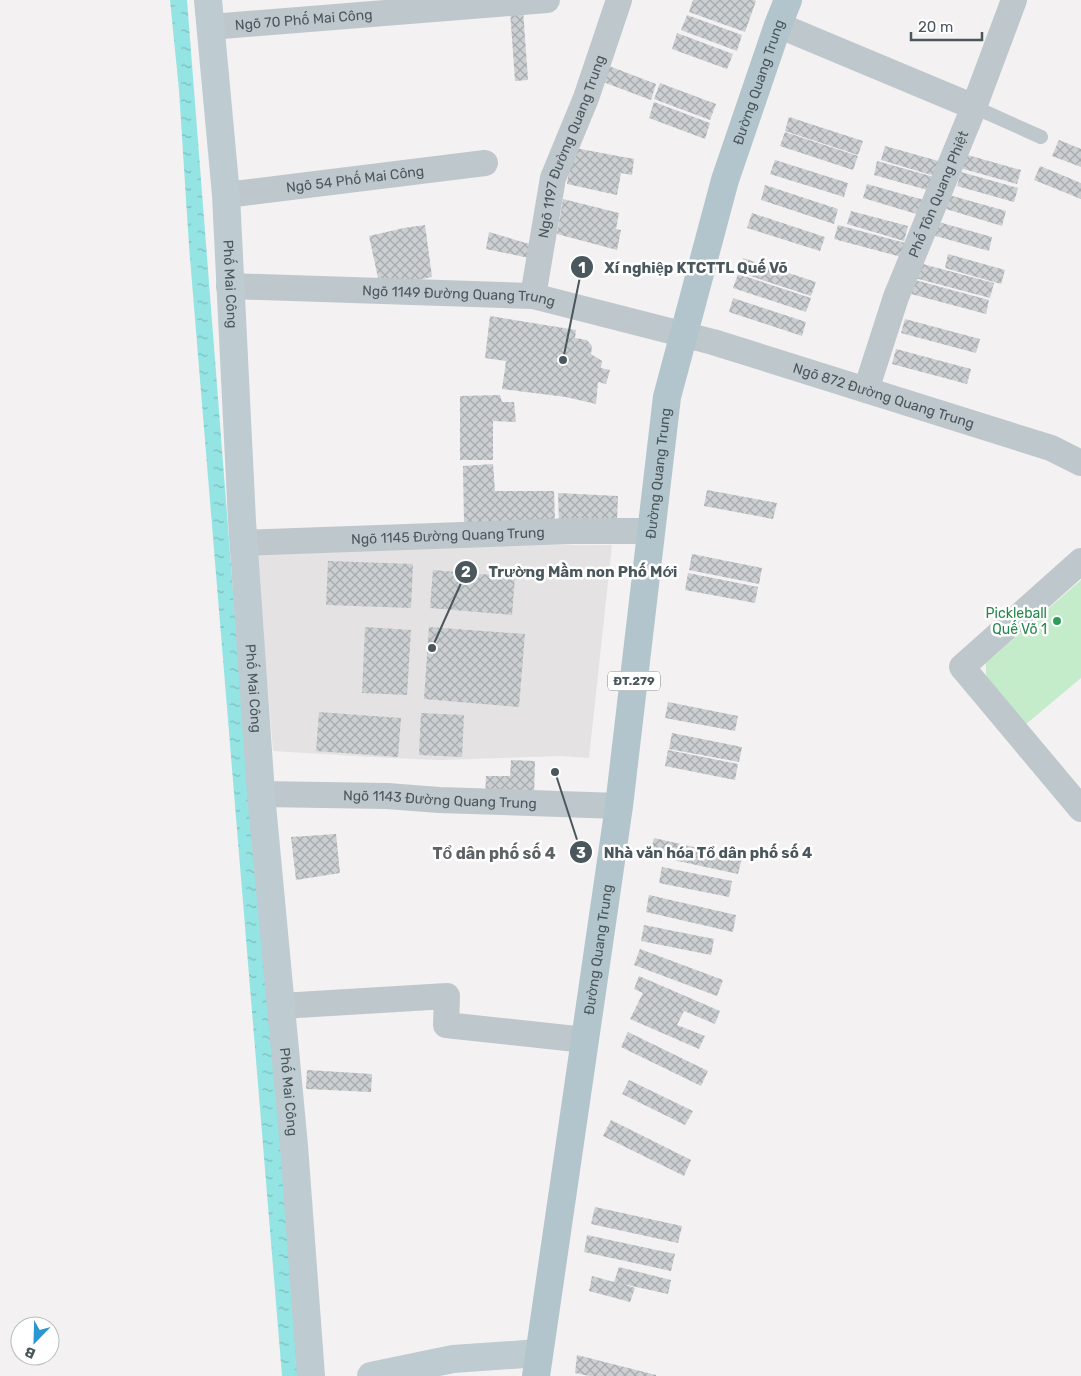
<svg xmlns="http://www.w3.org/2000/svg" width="1081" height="1376" font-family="Rubik,sans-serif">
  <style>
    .education { fill: #e4e2e2 }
    .pitch { fill: #c4eccb }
    .water { fill: url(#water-ripples) }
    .building { fill: url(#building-cross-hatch) }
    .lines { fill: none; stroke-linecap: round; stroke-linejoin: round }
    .lane { stroke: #bec7cc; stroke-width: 14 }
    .street { stroke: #bec7cc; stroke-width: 26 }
    .secondary { stroke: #becbd0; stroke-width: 28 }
    .primary { stroke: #b3c5cc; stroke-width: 28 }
    .leisure-dot { fill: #2e9e5b; stroke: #fff; stroke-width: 2 }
    .labels { text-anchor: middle; stroke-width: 5; stroke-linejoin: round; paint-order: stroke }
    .shield { fill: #fff; stroke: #80898d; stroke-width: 1 }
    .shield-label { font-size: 12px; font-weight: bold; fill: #4a575c }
    .street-label { font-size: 14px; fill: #4a575c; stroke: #fff }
    .leisure-label { font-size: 14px; fill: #27864d; stroke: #fff; text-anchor: end }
    .quarter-label { font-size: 16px; font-weight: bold; fill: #5e6265; stroke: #fff }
    .leader { fill: none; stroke: #4a575c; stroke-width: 2 }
    .callout-dot { fill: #4a575c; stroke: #fff; stroke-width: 2 }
    .mark-label { font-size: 15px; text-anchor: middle; font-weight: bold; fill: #fff }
    .callout-label { font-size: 15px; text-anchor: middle; font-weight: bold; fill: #4a575c; stroke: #fff; stroke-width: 5; stroke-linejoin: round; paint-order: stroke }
  </style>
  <defs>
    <pattern id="water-ripples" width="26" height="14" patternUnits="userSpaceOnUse" patternTransform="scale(1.25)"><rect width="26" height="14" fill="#95e4e4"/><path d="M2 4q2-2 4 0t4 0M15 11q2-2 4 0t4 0" fill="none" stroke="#7cbcbc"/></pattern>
    <pattern id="building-cross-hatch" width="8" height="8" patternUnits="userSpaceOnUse" patternTransform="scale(1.25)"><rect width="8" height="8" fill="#cbcfd2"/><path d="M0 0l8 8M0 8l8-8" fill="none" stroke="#a7abae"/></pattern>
  </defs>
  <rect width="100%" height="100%" fill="#f3f1f1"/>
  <path class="education" d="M612,545L589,758L560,756L441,760L388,758L273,751L256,546Z"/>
  <path class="pitch" d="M1081,580V678L1025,725L986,681V663Z"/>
  <path class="water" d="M170,0H187L244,732L301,1376H282L189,246L179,90Z"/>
  <path class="building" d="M693,0H754L756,1L745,32L689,12Z
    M523,9L528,80L515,81L510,10Z
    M687,15L742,35L737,51L681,30Z
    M677,33L733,54L727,69L672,49Z
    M601,63L656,84L651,100L595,79Z
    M660,83L716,104L710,120L654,99Z
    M654,102L710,123L705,139L649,118Z
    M789,117L863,141L858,155L785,131Z
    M785,132L858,156L853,170L780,146Z
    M1059,140L1081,149V167L1052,156Z
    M885,146L942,162L938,177L881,160Z
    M575,148L634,159L632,175L621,173L617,195L567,184L570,162Z
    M964,154L1021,170L1017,184L960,168Z
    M775,160L848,183L844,197L770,174Z
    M877,161L934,177L931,191L874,175Z
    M1040,166L1081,183V199L1034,180Z
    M961,172L1018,188L1014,202L957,186Z
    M867,184L924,200L920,215L863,198Z
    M765,185L838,209L834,224L761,200Z
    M949,195L1006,211L1002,226L946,209Z
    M563,199L619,213L616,229L621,230L617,250L557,234Z
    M851,211L908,226L904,241L847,224Z
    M752,213L825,237L820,251L747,228Z
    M935,221L992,237L989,251L932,235Z
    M425,225L432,277L380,287L369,236L404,228Z
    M838,225L913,245L909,259L834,239Z
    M489,232L536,246L534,259L486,249Z
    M948,254L1005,270L1001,284L945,268Z
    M743,258L816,282L811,296L738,272Z
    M919,263L994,283L990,298L915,278Z
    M738,274L811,298L806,312L733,288Z
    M915,280L989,300L986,314L911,294Z
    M733,298L806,322L802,336L729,312Z
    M490,316L576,330L575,338L587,340L592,346L591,354L602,361L601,368L610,370L606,384L598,382L596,404L566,397L502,389L506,361L485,358Z
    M905,319L980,339L976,353L901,333Z
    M896,349L971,369L967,384L892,364Z
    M500,395L502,402H514L516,422L493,421V460H460V396Z
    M493,464L495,491H554L555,521L464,523L463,466Z
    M707,490L777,503L773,519L704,506Z
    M558,493L618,496L617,522L559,521Z
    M692,554L762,568L759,584L689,570Z
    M328,561L413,564L411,608L326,605Z
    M433,570L515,577L512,615L430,608Z
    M688,573L758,587L755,603L685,590Z
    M365,627L411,630L407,695L362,693Z
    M429,627L525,634L519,707L424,699Z
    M668,702L738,716L735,731L665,718Z
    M319,712L401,718L398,757L316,751Z
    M421,713L464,715L462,757L419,755Z
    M672,733L742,747L739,762L669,749Z
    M668,750L738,764L735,780L665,766Z
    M511,760L535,761L534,799L485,797L486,776H510Z
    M336,834L340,873L296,880L291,837Z
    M654,838L742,858L738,874L650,855Z
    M662,867L732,881L729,897L659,883Z
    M649,895L736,915L733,932L646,912Z
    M644,925L714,939L711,955L641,941Z
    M640,949L723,980L717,996L634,965Z
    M639,976L720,1011L715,1024L684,1011L677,1025L705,1036L699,1049L630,1019L643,993L634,989Z
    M628,1032L708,1071L701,1086L621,1047Z
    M307,1070L372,1074L371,1092L306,1089Z
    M629,1080L693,1111L685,1125L622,1094Z
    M611,1120L691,1160L684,1176L603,1136Z
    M595,1207L682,1226L678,1243L591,1224Z
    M587,1235L675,1254L671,1271L584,1252Z
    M619,1267L671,1280L668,1294L623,1284L635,1288L630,1302L589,1291L592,1276L614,1282Z
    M577,1355L656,1375V1376H589L575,1373Z"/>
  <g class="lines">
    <path class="lane" d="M974,107L1041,137"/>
    <g class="street">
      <path d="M778,25L974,107"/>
      <path id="s1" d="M210,27L547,0"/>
      <path id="s2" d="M226,195L485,163"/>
      <path id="s3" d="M229,286L533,296L713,342L1051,448L1081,463"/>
      <path id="s4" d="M533,296L553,178L586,98L619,0"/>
      <path id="s5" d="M866,390L896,297L974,107L1014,0"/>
      <path id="s6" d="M243,543L573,531H652"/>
      <path d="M1081,561L962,667L1081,809"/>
      <path id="s7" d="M261,794L387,796L439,800L619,806"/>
      <path d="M281,1006L447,996L446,1025L585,1040"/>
    </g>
    <g class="secondary">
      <path id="s8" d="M208,0L226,195L242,521L261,794L294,1146L311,1376"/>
      <path d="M371,1376L453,1359L539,1353"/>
    </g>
    <path class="primary" id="s9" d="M536,1376L619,806L667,397L725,180L778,25L788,0"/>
  </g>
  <circle class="leisure-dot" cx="1057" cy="621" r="5"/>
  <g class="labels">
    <rect class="shield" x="608" y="671.5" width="52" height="19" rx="4"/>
    <g class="shield-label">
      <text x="634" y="685">ĐT.279</text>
    </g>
    <g class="street-label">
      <text dy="5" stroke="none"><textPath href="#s1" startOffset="94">Ngõ 70 Phố Mai Công</textPath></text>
      <text dy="5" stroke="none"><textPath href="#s9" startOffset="1316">Đường Quang Trung</textPath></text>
      <text dy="5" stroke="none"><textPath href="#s4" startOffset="155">Ngõ 1197 Đường Quang Trung</textPath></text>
      <text dy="5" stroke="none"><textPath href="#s2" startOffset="130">Ngõ 54 Phố Mai Công</textPath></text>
      <text dy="5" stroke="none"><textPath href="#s5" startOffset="209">Phố Tôn Quang Phiệt</textPath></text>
      <text dy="5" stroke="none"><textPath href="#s8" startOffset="285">Phố Mai Công</textPath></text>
      <text dy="5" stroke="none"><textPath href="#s3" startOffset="230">Ngõ 1149 Đường Quang Trung</textPath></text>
      <text dy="5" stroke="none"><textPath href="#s3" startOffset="669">Ngõ 872 Đường Quang Trung</textPath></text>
      <text dy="5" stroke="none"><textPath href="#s9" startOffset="911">Đường Quang Trung</textPath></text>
      <text dy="5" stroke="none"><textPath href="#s6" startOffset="205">Ngõ 1145 Đường Quang Trung</textPath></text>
      <text dy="5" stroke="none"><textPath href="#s8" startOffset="690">Phố Mai Công</textPath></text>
      <text dy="5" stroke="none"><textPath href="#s7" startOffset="179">Ngõ 1143 Đường Quang Trung</textPath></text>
      <text dy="5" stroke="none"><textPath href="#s9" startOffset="431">Đường Quang Trung</textPath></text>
      <text dy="5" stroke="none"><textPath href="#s8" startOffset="1095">Phố Mai Công</textPath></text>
    </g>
    <g class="leisure-label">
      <text x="1047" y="618">Pickleball<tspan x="1047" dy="16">Quế Võ 1</tspan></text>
    </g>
    <g class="quarter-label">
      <text x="494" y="859">Tổ dân phố số 4</text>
    </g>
  </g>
  <path class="leader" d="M563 360L582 267M432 648L466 572M555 772L581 852"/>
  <g class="callout-dot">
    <circle cx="563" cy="360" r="5"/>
    <circle cx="432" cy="648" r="5"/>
    <circle cx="555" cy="772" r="5"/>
    <circle cx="582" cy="267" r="12"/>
    <circle cx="466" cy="572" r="12"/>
    <circle cx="581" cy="852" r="12"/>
  </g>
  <g class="mark-label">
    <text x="582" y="273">1</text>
    <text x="466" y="577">2</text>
    <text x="581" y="858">3</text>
  </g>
  <g class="callout-label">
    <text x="696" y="273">Xí nghiệp KTCTTL Quế Võ</text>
    <text x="583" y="577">Trường Mầm non Phố Mới</text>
    <text x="708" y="858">Nhà văn hóa Tổ dân phố số 4</text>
  </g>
  <g transform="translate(35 1341) rotate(203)"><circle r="24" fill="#ffffff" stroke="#b7bcbe"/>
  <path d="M0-4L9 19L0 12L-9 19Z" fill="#2a97d3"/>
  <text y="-8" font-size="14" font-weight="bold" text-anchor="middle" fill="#4a575c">B</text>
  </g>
  <path d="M911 32v8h71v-8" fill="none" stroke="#4a575c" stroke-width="2.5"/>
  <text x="918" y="32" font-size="15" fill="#4a575c" stroke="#ffffff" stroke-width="4" paint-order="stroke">20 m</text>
</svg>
